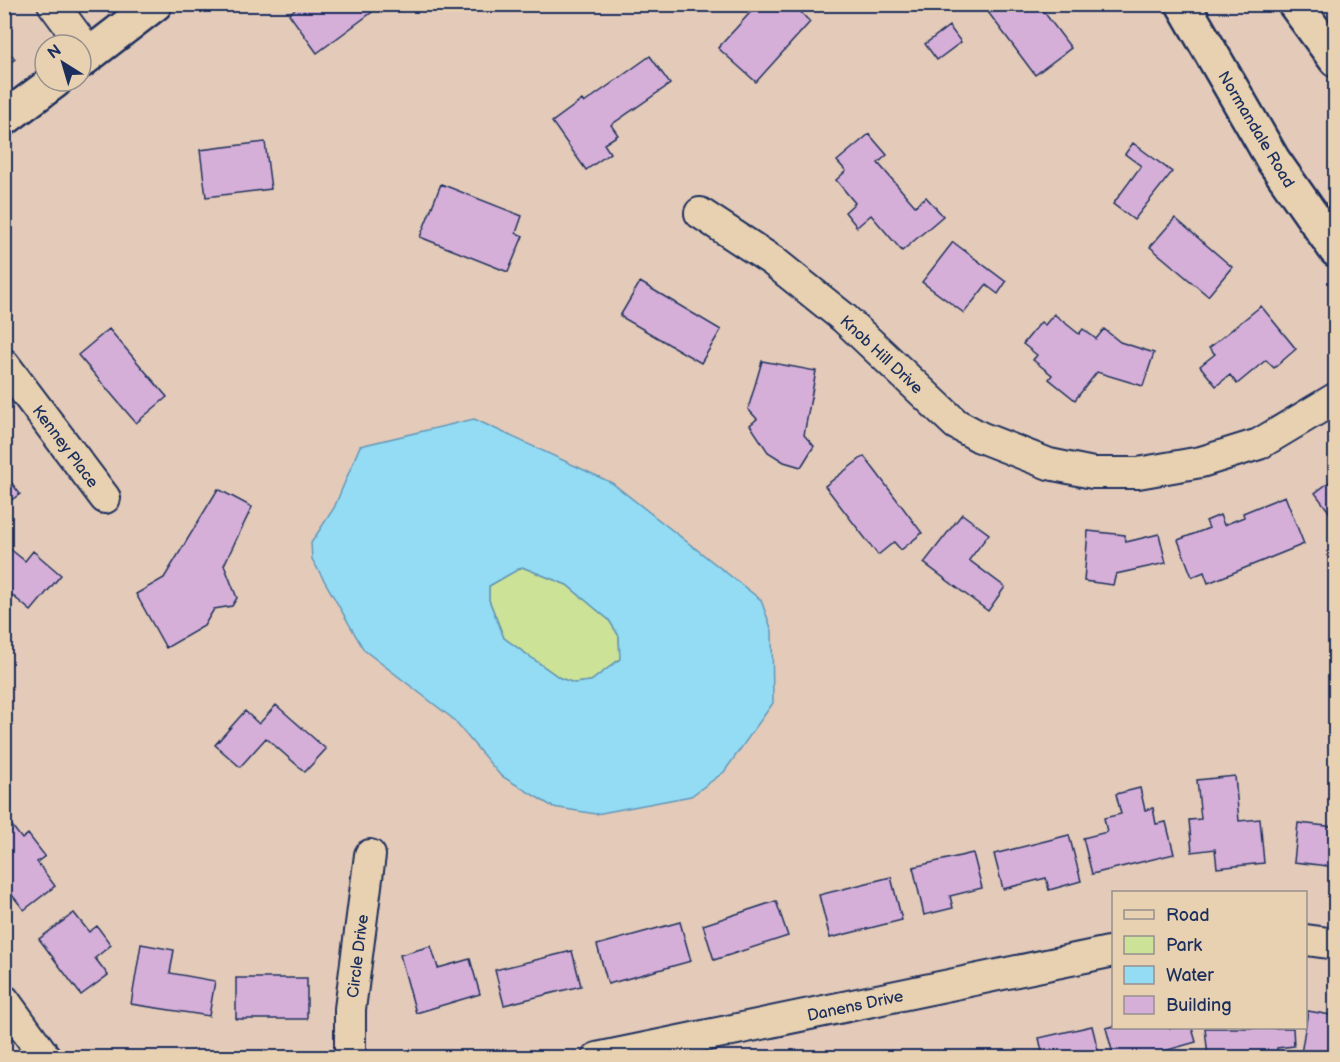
<svg xmlns="http://www.w3.org/2000/svg" width="1340" height="1062" font-family="'Balsamiq Sans',sans-serif">
  <style>
    .green { fill: #cce297; stroke: #74887a; stroke-width: 1.5 }
    .water { fill: #93dcf4; stroke: #6397b8; stroke-width: 1.5; fill-rule: evenodd }
    .building { fill: #d5afd8; stroke: #1b2f5e; stroke-width: 1.5 }
    .lines { fill: none; stroke-linecap: round; stroke-linejoin: round }
    .street-casing { stroke: #1b2f5e; stroke-width: 34 }
    .secondary-casing { stroke: #1b2f5e; stroke-width: 38 }
    .highway-casing { stroke: #1b2f5e; stroke-width: 38 }
    .street { stroke: #e8d1b0; stroke-width: 30 }
    .secondary { stroke: #e8d1b0; stroke-width: 33 }
    .highway { stroke: #e8d1b0; stroke-width: 33 }
    .labels { text-anchor: middle; stroke-width: 6; stroke-linejoin: round; paint-order: stroke }
    .street-label { font-size: 16px; fill: #1b2f5e; stroke: #e8d1b0 }
  </style>
  <rect width="100%" height="100%" fill="#e4cab8"/>
  <filter id="ink" filterUnits="userSpaceOnUse"><feTurbulence type="fractalNoise" baseFrequency=".0167" numOctaves="2"/><feDisplacementMap in="SourceGraphic" scale="12" xChannelSelector="R" yChannelSelector="G"/><feConvolveMatrix kernelMatrix="1 2 1 2 8 2 1 2 1" color-interpolation-filters="sRGB"/></filter>
  <g filter="url(#ink)">
    <path class="green" d="M522,567L567,585L609,620L619,636L620,659L591,681L574,683L560,678L504,638L489,600V586Z"/>
    <path class="water" d="M474,419L612,483L761,600L772,631L773,703L724,772L691,796L596,814L553,807L500,775L452,718L364,650L312,559L311,543L334,508L360,446ZM522,567L567,585L609,620L619,636L620,659L591,681L574,683L560,678L504,638L489,600V586Z"/>
    <path class="building" d="M302,4H383L317,53L289,14Z
      M758,4H793L810,22L756,82L718,48Z
      M982,4H1038L1071,48L1035,75Z
      M949,26L961,42L937,60L925,44Z
      M4,45L15,59L4,67Z
      M650,56L670,84L611,125L618,135L604,144L610,153L586,170L552,122L582,100L584,103Z
      M869,134L887,155L878,163L915,206L926,197L943,216L902,251L871,215L857,227L845,212L855,203L836,180L846,171L837,161Z
      M265,142L271,189L206,197L200,150Z
      M1133,143L1172,172L1134,220L1113,204L1141,166L1125,154Z
      M441,184L522,216L516,233L523,236L508,272L420,237Z
      M1175,218L1232,267L1208,296L1150,247Z
      M953,242L1006,282L998,294L986,285L964,313L922,282Z
      M640,282L721,330L701,363L620,316Z
      M1261,306L1296,349L1274,368L1266,360L1237,384L1230,375L1216,386L1200,366L1215,354L1209,348Z
      M1054,314L1079,334L1083,329L1096,339L1104,329L1120,342L1154,353L1143,386L1097,372L1075,400L1049,379L1052,375L1033,360L1037,355L1023,344L1041,322L1045,325Z
      M109,329L167,397L136,423L78,355Z
      M762,361L816,371L804,435L814,446L801,467L784,462L768,452L750,425L757,419L748,409Z
      M864,456L922,533L901,550L894,542L878,555L825,486Z
      M4,473L20,494L4,505Z
      M1336,477V521L1315,493Z
      M218,489L252,507L224,565L237,598L232,606L214,609L204,626L166,648L136,594L164,578Z
      M1285,496L1304,544L1208,583L1204,572L1192,577L1178,540L1209,528L1206,521L1220,515L1224,525L1244,517L1243,513Z
      M962,514L989,534L969,560L1005,587L988,611L924,563Z
      M1088,531L1125,535L1126,542L1159,534L1166,563L1116,574L1113,585L1084,581Z
      M4,544L25,561L33,551L61,575L31,611L7,591L4,593Z
      M276,705L326,749L305,772L266,738L240,767L215,745L245,711L259,724Z
      M1235,776L1239,821L1260,819L1264,863L1217,868L1215,849L1192,852L1189,820L1201,819L1197,780Z
      M1140,788L1145,810L1153,808L1156,824L1166,822L1174,854L1092,874L1083,838L1107,832L1104,818L1121,814L1116,794Z
      M6,818L22,839L28,834L45,856L37,862L55,886L24,910L4,885Z
      M1298,823L1336,827V867L1294,862Z
      M1069,835L1081,881L1049,890L1046,878L1003,889L994,854Z
      M973,853L982,888L950,896L953,908L924,915L913,867Z
      M891,877L902,920L830,938L819,895Z
      M776,901L788,936L714,960L703,925Z
      M74,913L89,932L97,926L111,945L95,958L108,975L81,995L39,939Z
      M680,922L691,961L608,984L597,945Z
      M141,944L174,950L170,973L215,981L209,1016L131,1004Z
      M431,946L438,968L470,959L480,994L416,1013L400,955Z
      M572,951L581,986L504,1005L495,970Z
      M236,978H307V1019H236Z
      M1308,1011L1336,1016V1058H1318L1301,1054Z
      M1092,1026L1100,1058H1019L1042,1051L1039,1038Z
      M1114,1026V1028H1192L1196,1042L1164,1051L1166,1058H1135V1056L1114,1058L1106,1028Z
      M1205,1028H1293L1294,1046L1277,1048L1278,1058H1252V1053L1208,1057Z"/>
    <g class="lines">
      <g class="street-casing">
        <path id="street" d="M53,4L90,54
          M700,213L773,261L844,318L956,424L980,437L1049,464L1093,473H1138L1201,462L1259,444L1336,398
          M4,364L105,498
          M1306,940L1336,944
          M4,1000L46,1058
          M350,1058V1009L370,855
          M597,1058L1114,951"/>
      </g>
      <g class="secondary-casing">
        <path id="secondary" d="M1183,4L1273,160L1336,250
          M81,61L155,4
          M4,119L55,81"/>
      </g>
      <g class="highway-casing">
        <path id="highway" d="M1295,4L1336,60"/>
      </g>
      <use href="#street" class="street"/>
      <use href="#secondary" class="secondary"/>
      <use href="#highway" class="highway"/>
    </g>
  </g>
  <g class="labels">
    <g class="street-label">
      <text transform="translate(1257 129) rotate(59)" y="6">Normandale Road</text>
      <text transform="translate(882 354) rotate(43)" y="6">Knob Hill Drive</text>
      <text transform="translate(66 446) rotate(53)" y="6">Kenney Place</text>
      <text transform="translate(357 956) rotate(-83)" y="6">Circle Drive</text>
      <text transform="translate(855 1005) rotate(-12)" y="6">Danens Drive</text>
    </g>
  </g>
  <rect width="1340" height="1062" fill="none" stroke="#e8d1b0" stroke-width="24"/>
  <rect x="12" y="12" width="1316" height="1038" fill="none" stroke="#1b2f5e" stroke-width="2" filter="url(#ink)"/>
  <rect x="1112" y="891" width="195" height="138" fill="#e8d1b0" stroke="#96908f" stroke-width="1.5"/>
  <rect x="1124" y="910" width="30" height="9" fill="#e8d1b0" stroke="#96908f" stroke-width="1.5"/>
  <text x="1166" y="921" font-size="18" fill="#1b2f5e">Road</text>
  <rect x="1124" y="936" width="30" height="18" fill="#cce297" stroke="#96908f" stroke-width="1.5"/>
  <text x="1166" y="951" font-size="18" fill="#1b2f5e">Park</text>
  <rect x="1124" y="966" width="30" height="18" fill="#93dcf4" stroke="#96908f" stroke-width="1.5"/>
  <text x="1166" y="981" font-size="18" fill="#1b2f5e">Water</text>
  <rect x="1124" y="996" width="30" height="18" fill="#d5afd8" stroke="#96908f" stroke-width="1.5"/>
  <text x="1166" y="1011" font-size="18" fill="#1b2f5e">Building</text>
  <g transform="translate(63 63) rotate(323)"><circle r="28" fill="#e8d1b0" stroke="#96908f" stroke-width="1.5"/>
  <path d="M0-4.5L10 22L0 15L-10 22Z" fill="#1b2f5e"/>
  <text y="-9" font-size="16" font-weight="bold" text-anchor="middle" fill="#1b2f5e">N</text>
  </g>
</svg>
